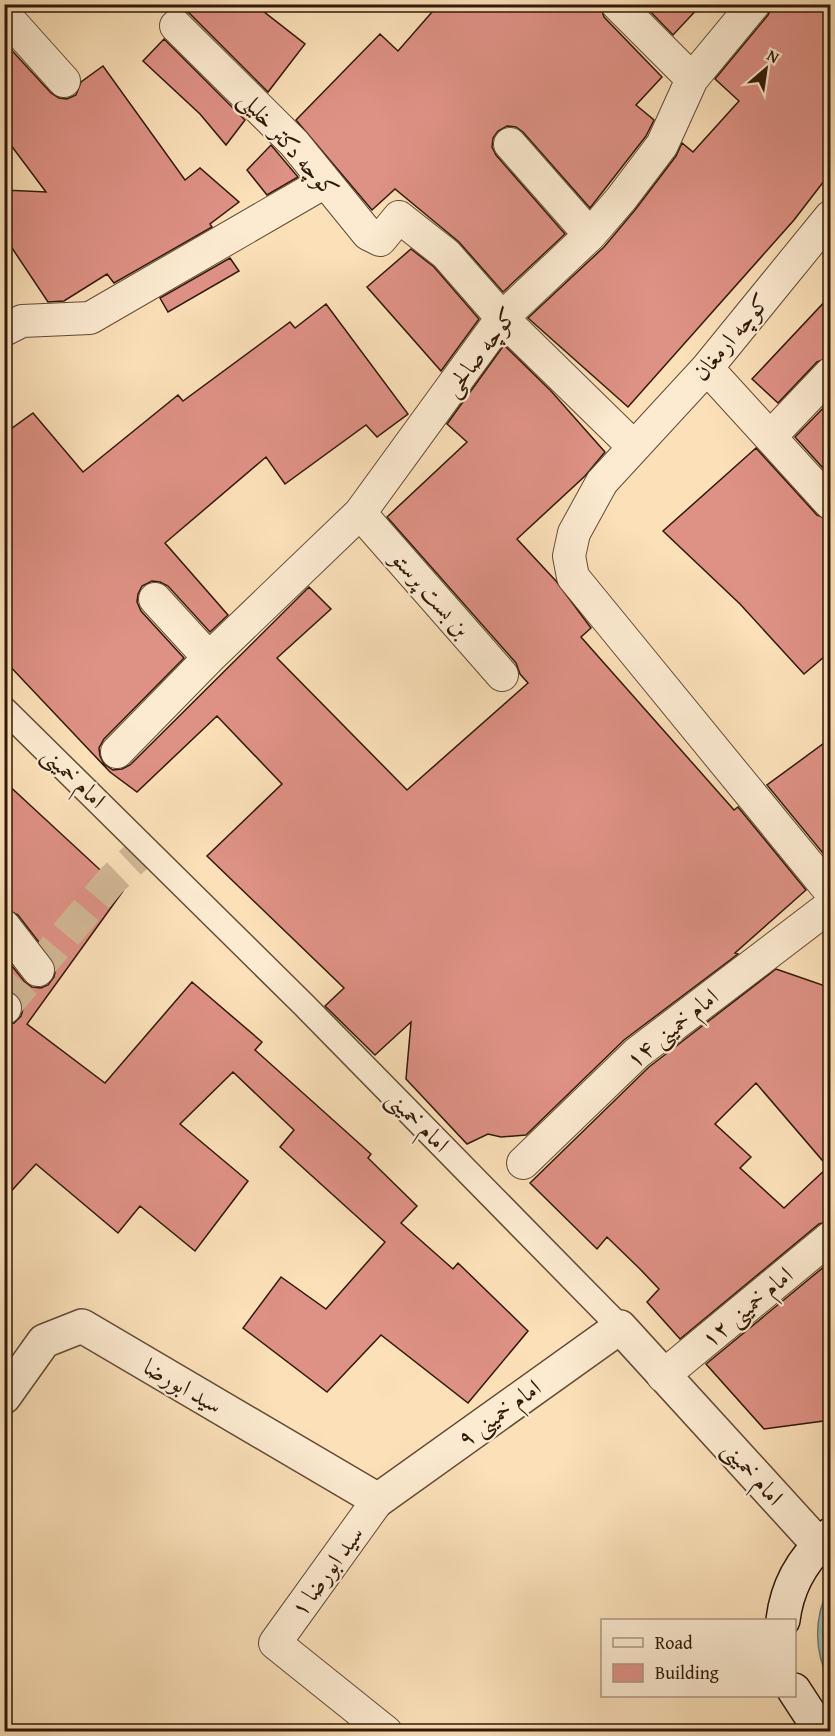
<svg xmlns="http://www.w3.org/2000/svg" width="835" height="1736" font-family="'Gentium Book Plus',Amiri,serif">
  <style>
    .water { fill: #9fbdb0; stroke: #737b6d; stroke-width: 1.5 }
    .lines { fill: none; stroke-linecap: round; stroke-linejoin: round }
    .shore { stroke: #686b5c; stroke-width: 1.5 }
    .building { fill: #de9185; stroke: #301909; stroke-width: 1.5; fill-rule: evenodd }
    .minor-tunnel { stroke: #d2b895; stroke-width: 32; stroke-dasharray: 32 16; stroke-linecap: butt }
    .pedestrian-casing { stroke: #634b35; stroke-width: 27 }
    .minor-casing { stroke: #634b35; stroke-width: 34 }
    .tertiary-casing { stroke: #634b35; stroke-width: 36 }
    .secondary-casing { stroke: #301909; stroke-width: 36 }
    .pedestrian { stroke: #fcebd1; stroke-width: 24 }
    .minor { stroke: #fcebd1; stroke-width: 32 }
    .tertiary { stroke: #fcebd1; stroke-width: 33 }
    .secondary { stroke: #fcebd1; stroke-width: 33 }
    .labels { text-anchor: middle; stroke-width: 4.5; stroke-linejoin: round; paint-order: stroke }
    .street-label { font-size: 24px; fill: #301909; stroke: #fcebd1 }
  </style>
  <rect width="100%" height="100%" fill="#fbe0b8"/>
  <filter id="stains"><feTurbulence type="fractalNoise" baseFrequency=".00333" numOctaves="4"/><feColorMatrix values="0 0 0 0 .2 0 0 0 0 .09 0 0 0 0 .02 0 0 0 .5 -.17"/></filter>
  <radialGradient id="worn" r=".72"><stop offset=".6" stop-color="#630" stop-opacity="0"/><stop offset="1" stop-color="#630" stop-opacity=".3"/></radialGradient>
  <path class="water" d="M830,1586V1683C814,1652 813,1617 830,1586Z"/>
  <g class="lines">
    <path class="shore" d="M830,1598L823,1634L830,1670"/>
  </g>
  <path class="building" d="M158,4H254L305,44L268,92L189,13L180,9L167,11Z
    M439,4H600L604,17L662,77L636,105L654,120L646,136L590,208L523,132L516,127L507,126L498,131L493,138L492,147L496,155L565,234L503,292L459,242L395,189L372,210L296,120L380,34L398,51Z
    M643,4H702L673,35Z
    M773,4H831V172L794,220L628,407L528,318L604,247L635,210L676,156L682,143L693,152L739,101L715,79L768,15Z
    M164,39L245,120L226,145L200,114L143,61Z
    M4,42L51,93L59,98L67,99L76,95L81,82L103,66L185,180L200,168L239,202L210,224L212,227L114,283L107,274L64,301L48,302L4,236V190L46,192L4,136Z
    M271,145L298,177L267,195L247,170Z
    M411,249L434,267L479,319L441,371L367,287Z
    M230,258L239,271L168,312L160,298Z
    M831,295V357L817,362L778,403L752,379Z
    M326,304L408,414L377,437L366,425L285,484L266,457L165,543L228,615L210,632L168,586L160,582L152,581L142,586L138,594L137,602L141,611L184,658L104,739L99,748L100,756L104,764L113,770L122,769L130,765L309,587L331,609L277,658L407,790L528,683L520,674L516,663L387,517L467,442L447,424L504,345L551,391L605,452L585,476L517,539L556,581L591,628L581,637L734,810L738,807L806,890L735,953L738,954L624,1040L526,1135L501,1137L488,1134L467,1144L406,1079L411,1022L375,1055L325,1006L344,988L207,856L282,784L217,716L137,792L110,772L4,660V434L33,413L83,472L178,395L183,401L290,322L295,328Z
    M831,400V477L795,437Z
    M756,448L817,515L831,520V651L804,674L740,604L663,531Z
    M831,738V863L767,785Z
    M4,781L123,891L27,1024L105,1083L192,982L262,1042L255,1050L371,1154L368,1158L417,1206L401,1223L453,1269L458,1263L528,1331L468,1403L381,1335L327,1392L243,1328L281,1277L326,1309L385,1242L280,1147L294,1130L233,1072L180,1124L248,1181L195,1251L140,1206L118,1233L36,1164L4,1199V1026L14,1023L21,1016L23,1009L20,999L13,992L4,990V956L24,981L32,987L41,988L48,985L54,977L56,968L52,959L18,915L4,908Z
    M776,969L831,988V1221L819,1224L680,1339L647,1302L659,1289L640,1269L607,1237L597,1249L530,1183L649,1067ZM756,1083L828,1167L784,1208L740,1168L751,1157L715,1124Z
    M831,1261V1420L764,1429L706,1364Z"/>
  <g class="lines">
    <path class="minor-tunnel" d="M4,1008L111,881L146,848"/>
    <g class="pedestrian-casing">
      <path id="pedestrian" d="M4,709L304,1005L620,1327"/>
    </g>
    <g class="minor-casing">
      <path id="minor" d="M617,4L692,79
        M4,14L64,81
        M176,26L294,143L368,234L380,240L399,217L446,254L502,318L634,447
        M510,144L590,235
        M830,217L707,368L602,482L574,533L569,556L573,577L830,891
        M4,330L22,321L90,318L325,182
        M707,368L830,503
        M770,437L830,374
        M360,513L502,675
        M155,599L209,658
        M117,752L209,658L360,513L502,318L590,235L621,199L662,145L692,79L754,4
        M4,926L38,970
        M4,1008H5
        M523,1163L637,1053L830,906
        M663,1376L830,1238
        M378,1500L275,1643L386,1732"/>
    </g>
    <g class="tertiary-casing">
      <path id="tertiary" d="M4,1397L44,1341L82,1326L378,1500L620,1327L819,1545"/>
    </g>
    <g class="secondary-casing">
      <path id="secondary" d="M783,1620C787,1586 804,1557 830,1535
        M794,1690L809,1713L827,1732"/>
    </g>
    <use href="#pedestrian" class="pedestrian"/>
    <use href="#minor" class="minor"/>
    <use href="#tertiary" class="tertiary"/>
    <use href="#secondary" class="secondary"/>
  </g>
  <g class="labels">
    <g class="street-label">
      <text transform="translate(289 144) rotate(48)" y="8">کوچه دکتر خلیلی</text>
      <text transform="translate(731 337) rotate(-50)" y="8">کوچه ارمغان</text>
      <text transform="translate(480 352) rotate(-53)" y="8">کوچه صالحی</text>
      <text transform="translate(431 594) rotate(49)" y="8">بن بست پرستو</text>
      <text transform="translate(74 777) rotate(44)" y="8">امام خمینی</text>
      <text transform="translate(672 1028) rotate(-39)" y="8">امام خمینی ۱۴</text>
      <text transform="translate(418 1121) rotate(45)" y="8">امام خمینی</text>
      <text transform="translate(747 1307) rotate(-40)" y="8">امام خمینی ۱۲</text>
      <text transform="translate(183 1386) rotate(30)" y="8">سید ابورضا</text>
      <text transform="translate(499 1413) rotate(-36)" y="8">امام خمینی ۹</text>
      <text transform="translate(753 1473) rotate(48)" y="8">امام خمینی</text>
      <text transform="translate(327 1571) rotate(-54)" y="8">سید ابورضا ۱</text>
    </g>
  </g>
  <rect width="835" height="1736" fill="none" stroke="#fbe0b8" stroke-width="24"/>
  <rect x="6" y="6" width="823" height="1724" fill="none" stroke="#301909" stroke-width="3"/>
  <rect x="12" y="12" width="811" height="1712" fill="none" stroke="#301909" stroke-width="1.5"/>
  <rect x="601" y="1619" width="195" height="78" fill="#fcebd1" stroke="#aa9781" stroke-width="1.5"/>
  <rect x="613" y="1638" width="30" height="9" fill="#fcebd1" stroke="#aa9781" stroke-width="1.5"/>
  <text x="655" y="1649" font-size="18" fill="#301909">Road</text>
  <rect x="613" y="1664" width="30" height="18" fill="#de9185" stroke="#aa9781" stroke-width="1.5"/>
  <text x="655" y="1679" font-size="18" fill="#301909">Building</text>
  <g transform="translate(766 69) rotate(29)" stroke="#fcebd1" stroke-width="4.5" paint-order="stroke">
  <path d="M0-4.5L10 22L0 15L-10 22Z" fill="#301909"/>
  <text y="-9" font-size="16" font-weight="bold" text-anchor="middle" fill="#301909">N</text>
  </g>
  <rect width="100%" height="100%" filter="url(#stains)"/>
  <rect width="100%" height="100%" fill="url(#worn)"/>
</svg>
